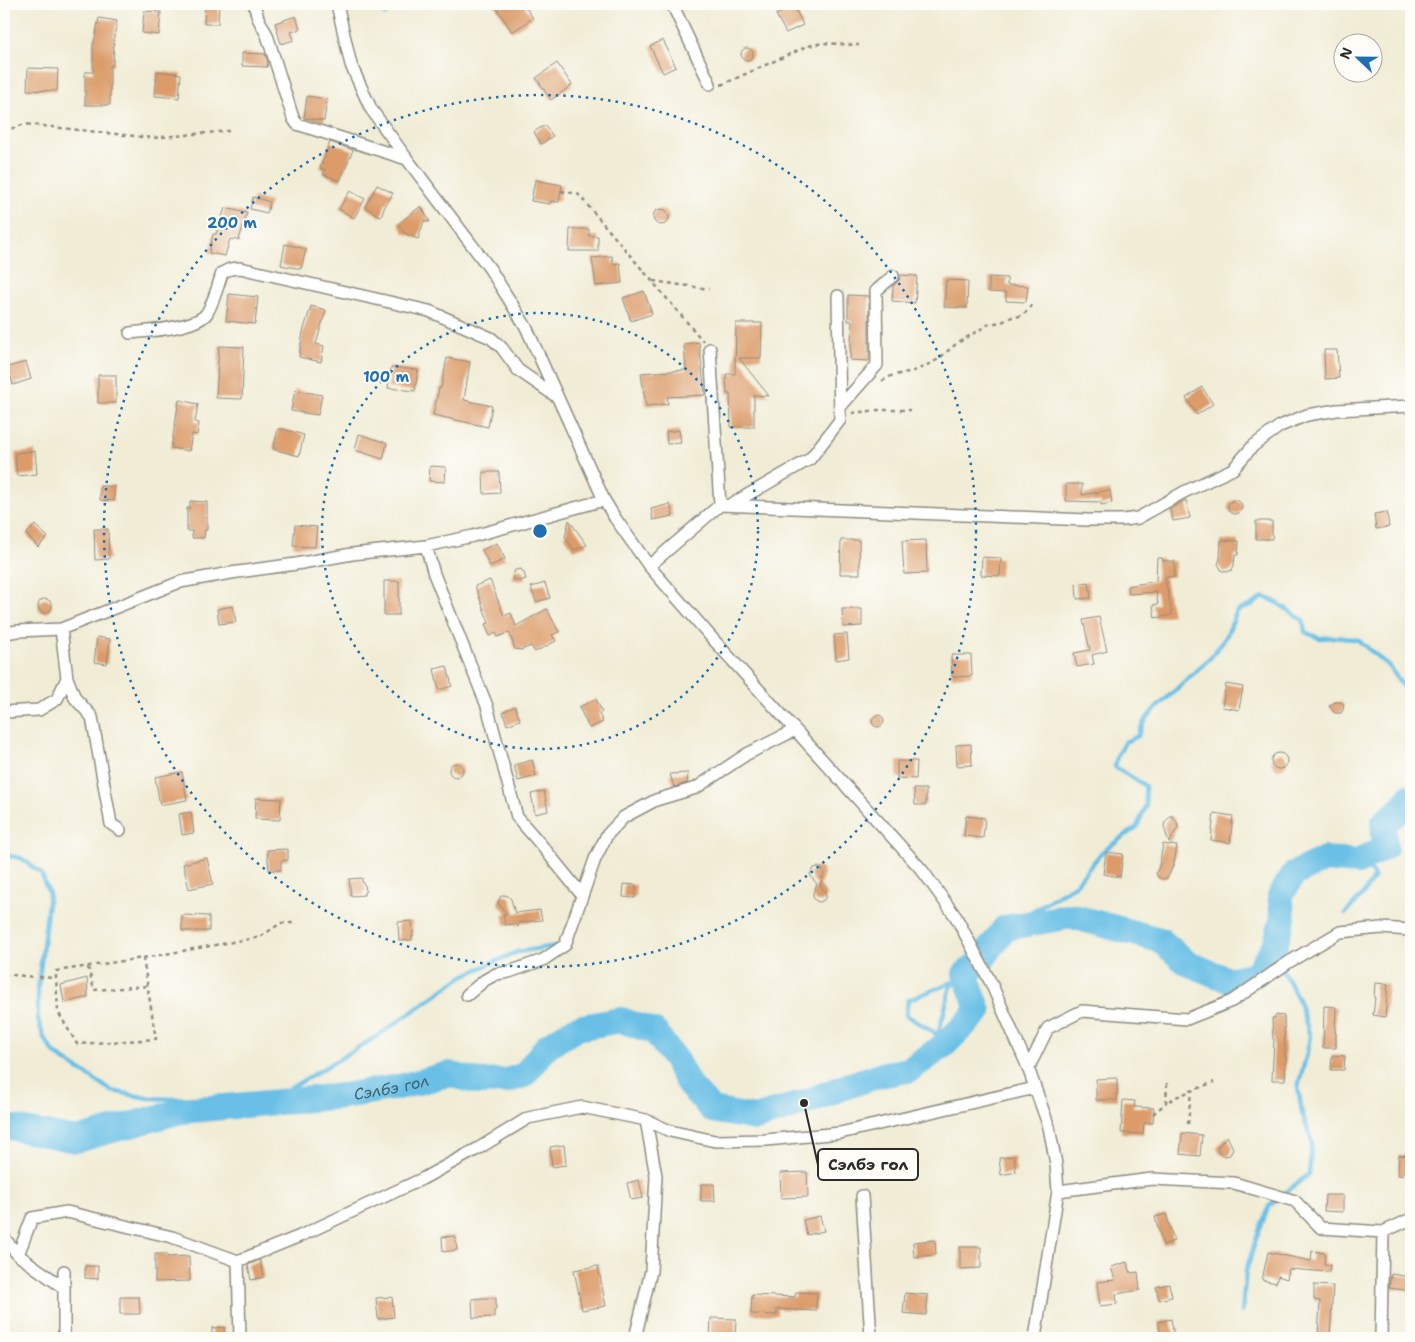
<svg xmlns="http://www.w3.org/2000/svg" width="1415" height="1342" font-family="'Shantell Sans',sans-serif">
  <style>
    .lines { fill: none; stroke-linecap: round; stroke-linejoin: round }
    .stream { stroke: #69bfe6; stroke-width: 4.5 }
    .river { stroke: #69bfe6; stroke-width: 26 }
    .building { fill: #dc9b69 }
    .street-casing { stroke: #8e8c80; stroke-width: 14 }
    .path { stroke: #8e8c80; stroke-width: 2.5; stroke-dasharray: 4 4; stroke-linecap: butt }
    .street { stroke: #fff; stroke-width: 11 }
    .ring { fill: none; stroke: #1f6fb2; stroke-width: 2.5; stroke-dasharray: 2.5 5 }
    .labels { text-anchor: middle; stroke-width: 4; stroke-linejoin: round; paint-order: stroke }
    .water-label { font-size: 16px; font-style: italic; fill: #415f6c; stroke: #fdfcf7 }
    .centre { fill: #1f6fb2; stroke: #fdfcf7; stroke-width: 2.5 }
    .ring-label { font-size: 15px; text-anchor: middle; font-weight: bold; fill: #1f6fb2; stroke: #fdfcf7; stroke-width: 4; stroke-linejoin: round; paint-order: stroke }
    .leader { fill: none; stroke: #2b2b2b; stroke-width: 2 }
    .callout-dot { fill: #2b2b2b; stroke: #fdfcf7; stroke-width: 2 }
    .callout { fill: #fdfcf7; stroke: #2b2b2b; stroke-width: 2 }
    .callout-label { font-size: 16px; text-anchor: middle; font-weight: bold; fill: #2b2b2b }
  </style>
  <rect width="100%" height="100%" fill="#fdfcf7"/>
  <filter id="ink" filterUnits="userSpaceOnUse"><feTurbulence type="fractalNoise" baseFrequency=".02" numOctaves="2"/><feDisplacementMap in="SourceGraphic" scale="10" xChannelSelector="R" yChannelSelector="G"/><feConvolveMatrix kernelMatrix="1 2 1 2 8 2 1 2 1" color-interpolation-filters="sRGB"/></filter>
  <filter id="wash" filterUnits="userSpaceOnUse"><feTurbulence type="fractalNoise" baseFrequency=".0096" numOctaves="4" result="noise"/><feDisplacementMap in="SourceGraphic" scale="20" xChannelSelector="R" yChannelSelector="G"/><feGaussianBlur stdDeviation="1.12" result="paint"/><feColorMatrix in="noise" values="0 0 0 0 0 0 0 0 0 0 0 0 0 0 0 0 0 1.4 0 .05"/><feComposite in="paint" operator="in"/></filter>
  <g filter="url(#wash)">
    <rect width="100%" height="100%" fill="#f0ecd5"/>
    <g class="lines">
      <path class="stream" d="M383,4L385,14
        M4,855L21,858L41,873L49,894L38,988V1019L44,1038L55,1054L112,1091L148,1098L172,1099L220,1097L251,1100L266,1103L376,1037L463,976L517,952L555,946
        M1346,913L1364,893L1374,877L1364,859
        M1005,928L1075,885L1103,851L1137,827L1146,805L1145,786C1135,778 1124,774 1115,767L1117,757L1125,742L1138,736L1144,722L1152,712L1211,657L1226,637L1237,611L1251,605L1264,597L1276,602L1303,620L1305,632L1319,638L1341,637L1358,640L1390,667L1411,699
        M938,1035L906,1015L908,1000L958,980
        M933,1053L951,986L965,974
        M1242,1312L1246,1271L1258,1233L1269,1206L1280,1197L1309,1174L1312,1142L1302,1113L1298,1087L1307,1053L1310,1036L1299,1001L1285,974L1281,968L1275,945"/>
      <path class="river" id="s1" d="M4,1126L76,1140L181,1111L343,1096L403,1086L449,1074L479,1082L506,1081L524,1075L547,1046L577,1028L621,1020L655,1032L676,1061L689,1085L712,1110L755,1118L804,1103L841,1088L880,1075L909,1070L943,1046L979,1011L965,974L981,961L1005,928L1071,916L1160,940L1187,963L1228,980L1256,974L1275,945L1283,918L1280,896L1294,874L1325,859L1358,862L1385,847L1383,824L1403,807L1411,796"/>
    </g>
    <g id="blocks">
      <path class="building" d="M205,4H219L218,24H204Z
        M494,4H523L533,18L512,32Z
        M794,6L803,25L786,33L776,15Z
        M144,11L161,12L159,35L142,33Z
        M296,16L300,29L291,32L294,40L281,44L275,23Z
        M99,18L117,21L114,36L113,66H110V105H85V72H93V43H94Z
        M663,40L676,67L663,73L650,46Z
        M741 54a6 6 0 1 1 12 0a6 6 0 1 1-12 0Z
        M242,53L265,54L268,62L267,67L242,66Z
        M557,63L572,85L551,100L536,78Z
        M28,68L58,69L57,91L27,90Z
        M157,71L181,74L179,98L155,96Z
        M307,96L327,99L324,121L304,118Z
        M545,125L553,136L541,144L534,132Z
        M330,142L353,150L340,181L323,174L325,170L320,168Z
        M535,180L562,185L559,202L551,201L550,204L531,201Z
        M377,185L393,193L385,206L381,217L365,207Z
        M350,191L365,199L354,218L339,209Z
        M253,197L270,202L267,213L250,209Z
        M421,206L430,222L424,221L418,239L404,233L398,224Z
        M225,208L247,213L239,240L230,239L225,256L209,253L213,234H216Z
        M653 217a8 8 0 1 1 16 0a8 8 0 1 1-16 0Z
        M570,229H589V236H598V251H569Z
        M285,244L306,249L301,269L281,265Z
        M612,256L613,264L620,263L622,283L596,286L592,258Z
        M900,275L917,276L915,303L892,301L893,286L900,279Z
        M989,277L1007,278V285L1028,286L1026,302L1006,301V293L989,292Z
        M946,280L968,281L967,308L944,307Z
        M644,291L652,314L631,321L623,298Z
        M229,294L258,297L255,324L226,321Z
        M848,295L869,296V361L850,360L852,321H848Z
        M311,306L326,310L316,344L324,346L321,362L299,357L303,332Z
        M736,323H762L761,358H739L769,396L754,395V427H731L730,394H727L726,374H735Z
        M699,342L705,395L667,397L668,404L646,406L641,373L686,370L684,344Z
        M219,346L244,347L242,399L216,398Z
        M1324,350H1337L1339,378L1325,379Z
        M447,358L470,362L464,400L492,406L488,427L433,415L439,388H441Z
        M26,362L31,379L13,385L8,367Z
        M391,367L418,370L415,391L388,388Z
        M98,375H116V403H98Z
        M1202,387L1213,404L1197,415L1186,398Z
        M295,390L322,395L318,415L291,411Z
        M179,400L198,404L195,422L199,423L197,435L192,434L189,451L171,448Z
        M278,429H283L304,435L299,456L273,449Z
        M679,430L681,443L667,444L666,432Z
        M359,434L387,443L383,459L355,450Z
        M35,451L37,474L17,476L15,453Z
        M430,466L446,467L445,482L429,481Z
        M483,472H499L500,493L484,494Z
        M1066,484H1082V495L1110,490L1112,503L1101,505V502L1066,501Z
        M100,486H114V501L100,500Z
        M1186,500L1190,518L1173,521L1170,509Z
        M1228 507a7 7 0 1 1 14 0a7 7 0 1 1-14 0Z
        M190,501L207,502V530H205L204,538H192V531H187V508H190Z
        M670,504L673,516L653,520L651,509Z
        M1387,512L1389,527L1376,529L1374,514Z
        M569,520L587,545L574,550L565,537Z
        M1256,521H1272V539H1256Z
        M35,525L48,537L38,547L26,534Z
        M295,525L317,527L315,547L293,546Z
        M94,529H108L109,559L95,560Z
        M841,540H859L860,574H840Z
        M926,540L927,573L904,574L902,541Z
        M1221,540L1239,541L1238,555H1235L1234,565L1232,570L1227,572L1222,571L1218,564L1220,559Z
        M497,543L505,559L490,566L482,550Z
        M982,557L1001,558L1000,576L981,575Z
        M1157,558H1162L1163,561H1175L1174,577H1165L1172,615L1155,618L1153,605L1158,604L1156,592L1129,594L1128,586L1156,581Z
        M521,569L524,573L526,579L519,581L512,579L515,570Z
        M490,580L504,616L511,613L516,626L547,609L559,632L552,635L556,641L535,652L531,646L521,650L515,649L509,632L498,637L496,633L490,636L485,624L489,623L475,586Z
        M384,581H399V615H384Z
        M1089,582L1091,598L1077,599L1076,584Z
        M545,583L550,598L536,602L531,587Z
        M38 606a7 7 0 1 1 14 0a7 7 0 1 1-14 0Z
        M233,606L236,622L219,624L217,609Z
        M842,609H862V626L843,627Z
        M1099,617L1107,651L1092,655L1094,664L1077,667L1074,653L1090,650L1083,620Z
        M847,634L849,658L836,660L834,635Z
        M97,637L110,639L107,664L94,662Z
        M951,655H971L972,676L952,677Z
        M447,666L452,686L439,690L434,669Z
        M1226,684L1243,687L1239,710L1222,707Z
        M596,699L602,712L599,714L603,722L589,728L579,707Z
        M1335,702H1341L1344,705L1343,710L1341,713H1335L1329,706Z
        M515,706L520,720L507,725L503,712Z
        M872 721a6 6 0 1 1 12 0a6 6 0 1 1-12 0Z
        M971,744L972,765L957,766L956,745Z
        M1271 761a8 8 0 1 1 16 0a8 8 0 1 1-16 0Z
        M532,760L536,776L518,781L514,765Z
        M897,761H917L916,779L897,778Z
        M449 770a7 7 0 1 1 14 0a7 7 0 1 1-14 0Z
        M182,772L187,800L160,805L155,777Z
        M688,773L687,783L674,787L670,774Z
        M914,789H926V805H915Z
        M544,791L548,811L535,814L531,794Z
        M256,798L281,799L280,820L255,819Z
        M191,812L194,833L182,835L179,814Z
        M1214,813L1233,816L1230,843L1211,840Z
        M1171,815L1177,822L1178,827L1169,843L1164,827L1165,822Z
        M966,816L985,818L983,838L964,836Z
        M1163,844L1177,846L1174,863L1169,875L1167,878L1162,879L1158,877L1156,873L1159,867Z
        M288,849V860L281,861V870H269L267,850Z
        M1106,852L1123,854L1120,877L1103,874Z
        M207,858L213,884L189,889L183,864Z
        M818,867L822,869L824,873L820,885L825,892L826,896L824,900L820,902L816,901L813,897V893L817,884L812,878L810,874L814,868Z
        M362,878V882L365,885L366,891L364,892V895L351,896L349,879Z
        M624,884L636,885L635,898L623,897Z
        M504,895L508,896L511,899L515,913L540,910L542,920L518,923V927L516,924L505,925L503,914H507L498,903L500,897Z
        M182,915L209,916V931H182Z
        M412,921L413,936H412V940L399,941L398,922Z
        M87,978L88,997L64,1003L61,985Z
        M1375,983L1388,984L1385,1017L1373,1015L1375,998H1374Z
        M1324,1006L1336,1007L1335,1033H1336V1048H1323Z
        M1275,1015L1284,1016L1285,1057H1286L1285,1080H1272L1274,1039H1273L1272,1018H1275Z
        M1332,1055L1345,1056L1344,1070H1331Z
        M1117,1078V1100H1096V1079Z
        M1123,1100L1135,1101L1134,1107L1154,1108L1153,1123H1144L1143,1134L1121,1133Z
        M1182,1133L1202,1135L1200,1156L1180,1154Z
        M1227,1136L1233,1148L1230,1155L1225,1156L1220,1154L1217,1148Z
        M564,1145L566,1165L552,1167L550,1147Z
        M1399,1155L1411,1156V1176L1398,1175Z
        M1014,1156L1016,1172L1001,1175L999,1158Z
        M807,1172L808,1197L781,1198L780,1173Z
        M639,1180L643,1198L631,1200L627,1183Z
        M701,1184H714L715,1201H701Z
        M1325,1195H1343V1212L1324,1211Z
        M1166,1214L1174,1241L1163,1245L1155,1217Z
        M820,1216L824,1231L807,1235L803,1220Z
        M455,1236L457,1250L443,1252L442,1237Z
        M935,1240L936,1255L914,1257L913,1242Z
        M960,1247H981V1268L960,1269Z
        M1312,1251L1325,1253L1324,1264L1330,1265L1329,1272L1289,1269L1287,1279L1278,1276L1276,1283L1262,1280L1268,1252L1311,1261Z
        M155,1254H167V1257L189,1256L190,1281L155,1282Z
        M260,1260L264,1277L251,1280L248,1265Z
        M1127,1262L1131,1273L1138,1272L1140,1290L1116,1294L1117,1304L1100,1306L1097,1282L1115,1280L1111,1267Z
        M85,1266H98V1279L85,1278Z
        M598,1266L606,1306L582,1310L574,1270Z
        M1391,1274L1411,1277V1291L1389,1288Z
        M1169,1284L1172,1297L1159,1300L1156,1287Z
        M1314,1285L1333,1286L1330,1337L1318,1336L1320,1301L1314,1300Z
        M796,1292L817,1293L816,1311L777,1309V1315L751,1314L752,1295L795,1297Z
        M905,1293L928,1295L926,1315L903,1313Z
        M120,1297H139L140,1314H120Z
        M392,1297L394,1317L378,1319L376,1298Z
        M483,1298H496V1310H494V1317L473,1318L472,1299Z
        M711,1318L736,1319L735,1338H710Z
        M1171,1319L1174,1335L1162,1338L1158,1322Z
        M224,1327L225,1338H212V1328Z"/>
    </g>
  </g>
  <g filter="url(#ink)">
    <use href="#blocks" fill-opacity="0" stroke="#8e8c80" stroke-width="1"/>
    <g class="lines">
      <g class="street-casing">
        <path id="street" d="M254,4L258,18L267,35L293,118L297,124L407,159
          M337,4L351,65L371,109L407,159L490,269L526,327L604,500L615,518L649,566L712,638L922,870L956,917L991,983L1027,1065L1049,1127L1056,1164L1058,1191L1035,1338
          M672,4L710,84
          M130,333C148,331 197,328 207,313C214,301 218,286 222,273L230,269L240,268L429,311L491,338L502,348L518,370L557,397
          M710,349L720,505
          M840,407L877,365L876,291L893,276
          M730,505L810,459L840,420L838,296
          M426,546L434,574L487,706L517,817L543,847L582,895
          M649,566L720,505L1087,520H1123L1138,518L1184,492L1233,469L1253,446L1280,426L1307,415L1337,410L1411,406
          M61,629L67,678L75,698L92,717L111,824L120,830
          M4,633L18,631L61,629L180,582L231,573L296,564L352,554L426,546L473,536L604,500
          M4,712L39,710L57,699L67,678
          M467,995L485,980L496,974L509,972L543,960L565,945L595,859L607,835L624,817L656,800L696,788L747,754L795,730
          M1028,1069L1048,1028L1082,1011L1187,1019L1232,1001L1289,962L1340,932L1381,928L1411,930
          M646,1120L670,1131L715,1141L766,1140L840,1133L1035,1088
          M1058,1191L1152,1179L1234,1183L1295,1201L1321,1228L1383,1232L1411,1219
          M862,1196L871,1338
          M4,1238L18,1255L64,1288
          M18,1255L32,1218L67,1212L172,1237L238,1261L300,1236L422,1179L479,1148L528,1118L582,1107L646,1120L656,1176L651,1271L635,1338
          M238,1261L240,1338
          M64,1271V1338
          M1381,1338L1383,1232"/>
      </g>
      <path class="path" d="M721,85L808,46L823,43L859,45
        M4,131L25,124L152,138L229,131
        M561,191L578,194L703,341
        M653,281L709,289
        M882,381L891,376L917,370L937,360L956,344L989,324L1002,322L1012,317L1022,316L1029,309L1031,305
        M852,413L879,410H910
        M143,958L260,937L281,923H297
        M88,967L94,990L148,986
        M4,974L35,977
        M39,977L56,978V971L143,958L156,1039L77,1044L58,1012L56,978
        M1167,1083L1166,1103L1176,1097L1191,1091
        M1153,1114L1166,1103
        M1188,1124L1191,1091L1214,1082"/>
      <use href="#street" class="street"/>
    </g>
  </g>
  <g class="ring">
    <circle cx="540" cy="531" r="218"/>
    <circle cx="540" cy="531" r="436"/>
  </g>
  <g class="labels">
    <g class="water-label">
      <text dy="6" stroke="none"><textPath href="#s1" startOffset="394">Сэлбэ гол</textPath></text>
    </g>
  </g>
  <circle cx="540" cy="531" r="8" class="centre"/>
  <g class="ring-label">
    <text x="232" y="228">200 m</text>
    <text x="386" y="382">100 m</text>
  </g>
  <path class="leader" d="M804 1103L818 1165"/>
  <circle class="callout-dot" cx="804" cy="1103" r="5"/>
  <rect class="callout" x="818" y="1149" width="100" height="31" rx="5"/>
  <g class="callout-label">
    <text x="868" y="1170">Сэлбэ гол</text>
  </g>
  <rect width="1415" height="1342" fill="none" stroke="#fdfcf7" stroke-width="20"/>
  <g transform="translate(1358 58) rotate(292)"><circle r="24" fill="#fdfcf7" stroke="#a9a8a5"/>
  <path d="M0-4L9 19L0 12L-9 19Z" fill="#1f6fb2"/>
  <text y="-8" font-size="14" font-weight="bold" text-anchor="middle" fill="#2b2b2b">N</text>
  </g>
</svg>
